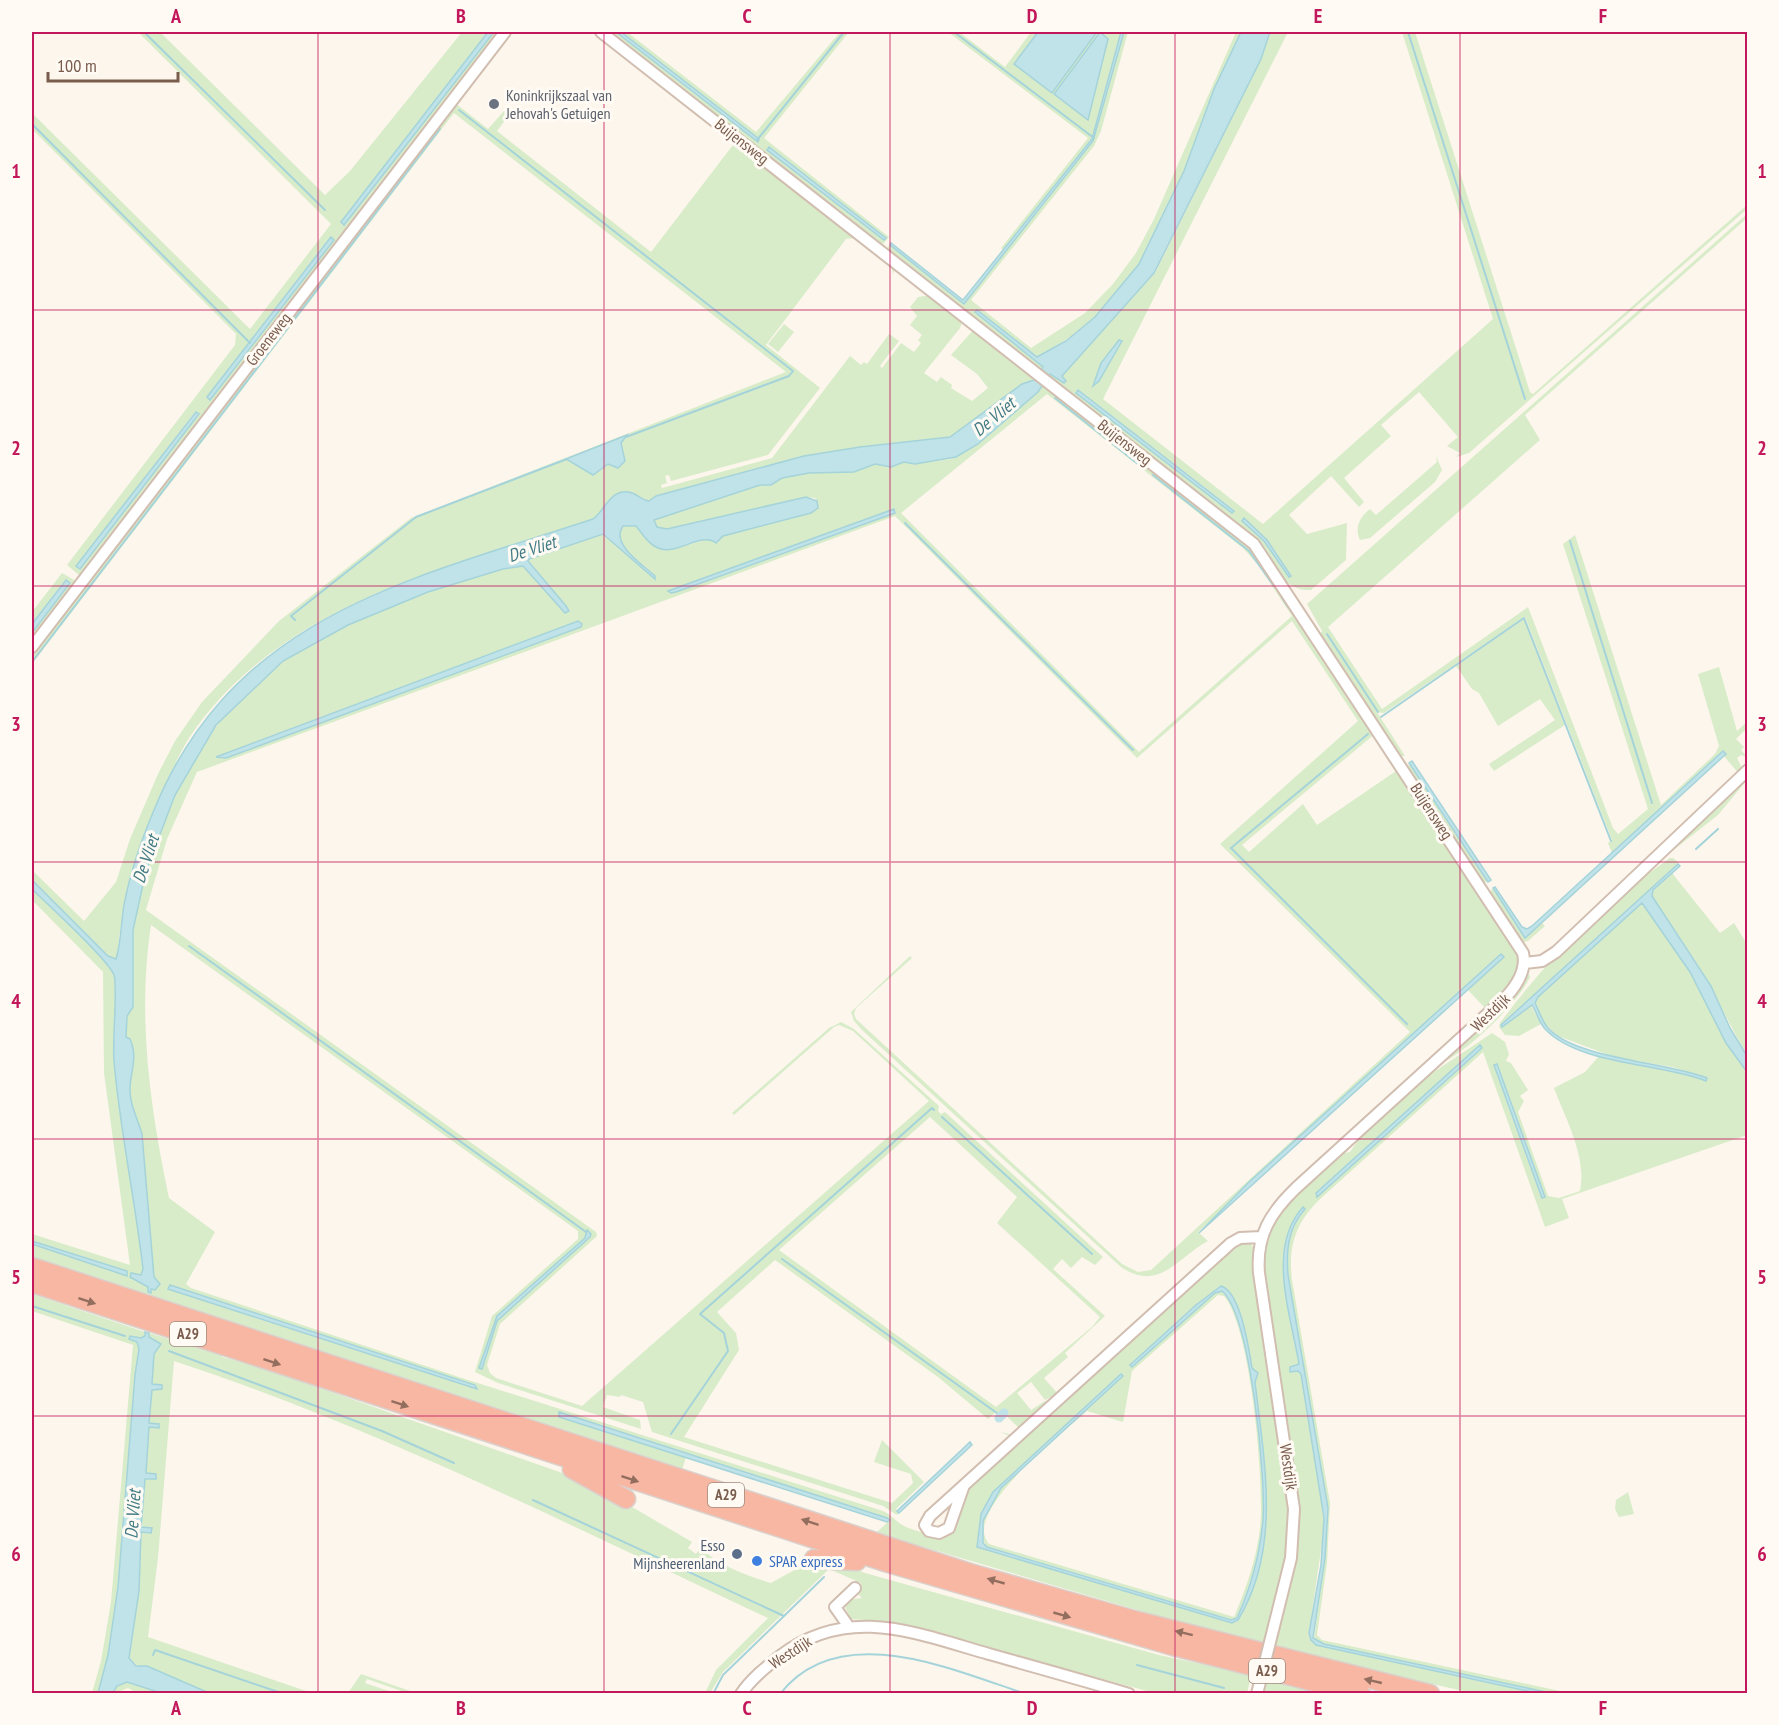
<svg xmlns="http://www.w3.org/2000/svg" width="1779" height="1725" font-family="'PT Sans Narrow',sans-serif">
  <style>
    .green { fill: #d8ecc9; fill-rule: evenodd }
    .water { fill: #bfe3e8; stroke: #a5d3da; stroke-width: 1.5 }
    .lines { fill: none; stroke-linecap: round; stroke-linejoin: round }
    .stream { stroke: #a5d3da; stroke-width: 2 }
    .canal { stroke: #bfe3e8; stroke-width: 9 }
    .minor-casing { stroke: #d1beb0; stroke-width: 14 }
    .motorway-casing { stroke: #dad1cd; stroke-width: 21 }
    .minor { stroke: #fff; stroke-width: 10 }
    .motorway { stroke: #f7b7a3; stroke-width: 18 }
    .minor-bridge-casing { stroke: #d1beb0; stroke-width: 14; stroke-linecap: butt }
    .minor-bridge { stroke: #fff; stroke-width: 10 }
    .oneway { fill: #936e5e }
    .grid { fill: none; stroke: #c2185b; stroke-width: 1.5; stroke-opacity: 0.55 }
    .worship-dot { fill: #6b7280; stroke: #fffaf3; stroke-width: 2 }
    .service-dot { fill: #5c6f8a; stroke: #fffaf3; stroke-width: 2 }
    .shop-dot { fill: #3f7fe0; stroke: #fffaf3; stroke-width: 2 }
    .labels { text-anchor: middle; stroke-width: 6; stroke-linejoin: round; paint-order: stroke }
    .shield { fill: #fffaf3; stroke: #a28b7f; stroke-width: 1.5 }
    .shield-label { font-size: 15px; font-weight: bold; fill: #7a5c4d }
    .worship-label { font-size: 16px; fill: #5b616d; stroke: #fffaf3; text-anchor: start }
    .street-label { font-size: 16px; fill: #7a5c4d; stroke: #fffaf3 }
    .service-label { font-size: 16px; fill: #4e5e75; stroke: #fffaf3; text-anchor: end }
    .shop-label { font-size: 16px; fill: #366cbe; stroke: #fffaf3; text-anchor: start }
    .water-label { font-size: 18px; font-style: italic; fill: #437c86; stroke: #fffaf3 }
    .neatline { fill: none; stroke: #c2185b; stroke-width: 2 }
    .grid-label { font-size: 20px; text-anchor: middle; font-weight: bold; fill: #c2185b }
  </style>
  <rect width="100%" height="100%" fill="#fdf6ec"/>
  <path class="green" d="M138,32H160L325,195L350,171L462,32H488L341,222L344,225L494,32H501L82,574L79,575L67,565L235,345L236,334L32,129V113L250,329L331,224ZM331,237L334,240L210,399L207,397ZM195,412L199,414L77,566Z
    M607,32H627L756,132L840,32H849L764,138L889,237L883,244L877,243Z
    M948,32H959L1005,67L1031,32H1121L1092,139L1003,250L1001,248L1088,138Z
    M1124,32H1128L1101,131L1094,146L971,300L1031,348L1085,313L1113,284L1136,253L1154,219L1236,32H1241L1214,89L1184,171L1139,264L1095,317L1072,336L1037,358L977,310L975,312L1043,367L1040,371L887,248L890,245L964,303L1093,141Z
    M1271,32H1288L1103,399L1263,524L1493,319L1402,32H1415L1530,392L1533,394L1747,205V209L1469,453L1456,457L1460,453L1447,446L1458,437L1419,392L1381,425L1391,436L1344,478L1364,502L1359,507L1331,476L1289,515L1307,534L1347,523L1346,560L1311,590C1287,591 1280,574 1268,555L1048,377L1052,374L1064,383L1066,380L1061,377L1155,273L1261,59ZM1078,390L1234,510V511L1232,513L1076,393Z
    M455,103L488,129L504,111L509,115L497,131L651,252L736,141L896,265L893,274L892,268L854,238L846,239L766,345L820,388L768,455L671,481L669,475L665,476L667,483L661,485L662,488L772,458L850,356L861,365L864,362L867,364L889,334L899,341L880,366L882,368L901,343L914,352L921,343L918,340L922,335L910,325L917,316L910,307L918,297L933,295L963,319L960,328L924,373L937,382L941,377L952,385L951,388L972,401L988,388L977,374L951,355L975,328L1036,377L950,438L860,447L804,456L656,496L649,501C642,500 638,495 632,493C611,486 605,511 593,519C450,567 279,603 189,738C178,756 170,776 161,795C137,847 122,900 117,957L113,960L32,880V870L84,921L116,882L130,839L158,774L175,741L202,702L279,621L411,518L786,372L454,113L32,664V652ZM627,436L621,443L625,461L620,467L608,464L593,475L566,458Z
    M1747,214V218L1525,415L1540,440L1328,627L1382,709L1528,607L1613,828L1618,834L1648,809L1563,544L1575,535L1661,805L1715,754L1719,746L1698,674L1719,667L1737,731L1747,722V728L1736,739L1744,747L1741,750L1747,757L1741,755L1737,758L1743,770L1739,774L1724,756L1726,754L1708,764L1612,853L1608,843L1612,840L1525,617L1384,713L1377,712L1405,756H1400L1320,635L1322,631L1307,604Z
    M784,324L794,332L778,352L768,344Z
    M1043,383L1244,541L1263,561L1299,616L1300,624L1358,711L1376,733L1242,845L1249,852L1303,804L1317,825L1399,769L1513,944C1527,972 1505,991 1486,1009L1468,990L1504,957L1501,954L1198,1232L1208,1241C1178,1257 1159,1293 1121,1267L862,1030L854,1021L851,1012L910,956L912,958L856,1008L854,1014L856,1019L1122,1264L1138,1272L1151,1270L1410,1032L1220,844L1358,721L1292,621L1137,758L895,516L197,772L167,839L146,910L596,1232L597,1236L500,1324L487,1365L490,1373L496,1378L582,1406L929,1101L853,1031L839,1025L834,1027L734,1115L732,1113L829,1028L841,1022L854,1029L939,1106L938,1111L941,1114L945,1112L1103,1257L1095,1265L1082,1257L1071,1268L1062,1259L1053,1269L1105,1316L1065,1353L1068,1357L1044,1378L1058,1394L1045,1400L1031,1382L1017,1393L1031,1410L1045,1401L1052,1403L1018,1433C1011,1437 1008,1436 1001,1432L1012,1435L1020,1429L1002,1412H996L988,1419L938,1377L775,1260L717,1312L736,1333L739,1350L684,1437L892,1503L913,1483L911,1474L874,1462L882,1440L924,1482L896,1509L899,1513L897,1515L883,1506L652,1432L643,1402L621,1395L620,1397L607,1395L603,1407L640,1420L641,1429L498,1383L475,1372L492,1316L578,1239V1231L151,925C137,1016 150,1108 169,1198L215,1232L186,1284L191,1288L465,1379L883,1511C892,1515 897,1523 906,1527C969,1552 948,1508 977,1478L1229,1248L1247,1240L1255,1249L1257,1288L1289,1497L1287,1557L1269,1626L1278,1629L1295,1550L1297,1510L1262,1270C1261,1212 1301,1189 1339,1154L1350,1152L1364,1132L1419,1082L1492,1033L1505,1042L1509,1054L1506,1061L1511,1063L1528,1090L1520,1096L1524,1101L1518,1112L1548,1196L1559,1198L1580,1191C1587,1157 1566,1120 1554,1088L1585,1072L1599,1056L1675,1071L1706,1081L1707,1078L1672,1067L1614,1057L1558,1036L1546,1026L1535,1003L1538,997L1642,903L1690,972L1726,1043L1747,1072V1135L1562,1199L1569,1218L1545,1227L1483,1052L1319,1200C1295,1224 1288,1247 1292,1280L1330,1503L1327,1563L1317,1635L1322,1640L1569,1693H1550L1324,1644L1314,1639L1325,1558L1328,1508L1288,1275C1286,1250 1288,1229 1305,1209L1303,1207C1266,1248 1291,1315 1299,1364L1290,1367V1371H1298L1301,1374L1321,1491L1324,1529L1309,1633L1311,1640L1317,1645L1536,1693H1472L1340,1663L1158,1616L876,1533L890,1520L887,1518L559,1412V1417L686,1457L682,1470L659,1463L32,1257V1244L127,1275V1271L32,1241V1234L130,1265L104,1073L103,972L32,900V889C47,904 108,959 114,975C118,987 112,1042 114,1061C120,1131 135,1199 143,1269L141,1275L132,1273L131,1276L148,1287V1292L151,1293V1289L155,1290L160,1284L154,1277L142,1134C138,1119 129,1104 130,1087C131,1071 138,1057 130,1039L126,1038L127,1016L133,1007V930L146,871L175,795L201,747L220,721L283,661L348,625L428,592L503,569L525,566L566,613L569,610L566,606L527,560L603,534L655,579V576C643,565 610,544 623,526H636L659,549H674L708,539L716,543L723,536L809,513L817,509L818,504L815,498L806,497L667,529L657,527L653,521L658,517L760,485H771L782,478L809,473L857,471L875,464L891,467L904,462L915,464L951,459L978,444L1038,392ZM1047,394L1243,548L1259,566L1292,616L1139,752L901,513ZM894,509L895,513L676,592L668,591ZM578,621L582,624L581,627L226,758L216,757ZM1480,1045L1482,1048L1317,1196V1193ZM1497,1064L1545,1196L1543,1198L1494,1065ZM930,1117L1017,1197L997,1223L1100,1317L1092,1327L996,1407L779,1250ZM586,1230L591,1234L590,1237L497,1321L482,1368H480L497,1316L585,1238ZM169,1285L475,1385L477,1389L169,1289ZM1221,1286C1241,1292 1249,1350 1252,1368L1258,1374L1255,1382C1264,1465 1280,1543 1238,1621L1232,1623L977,1546L981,1514L993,1492L1121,1374L1122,1376L1001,1487L983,1521L981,1534L986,1546L1233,1620L1237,1617C1250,1586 1260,1553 1263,1520C1266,1479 1251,1317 1222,1291L1215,1293L1132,1367L1130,1365L1196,1305ZM1218,1295L1224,1296C1251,1327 1265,1486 1260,1529C1256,1560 1246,1589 1234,1617L989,1544C960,1512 1065,1431 1087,1411L1123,1422L1132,1371Z
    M1436,456L1442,470L1435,482L1370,538L1360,540C1354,527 1360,517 1370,509L1376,515L1437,462Z
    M62,573L74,580V586L32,641V633L69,583L65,580L32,624V612Z
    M1524,619L1565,725L1494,771L1489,764L1555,720L1540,699L1498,726L1479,693L1472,689L1456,666Z
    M1409,763L1488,882H1482L1408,768Z
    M1747,774V780L1718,815L1639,877Z
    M1670,858H1673L1679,863L1501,1025L1530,1004L1541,1024L1519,1036L1505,1035L1499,1027L1500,1023C1546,960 1605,903 1670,858Z
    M1672,873L1720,933L1734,923L1747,944V1056L1700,968L1652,896L1653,890Z
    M1493,888L1525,938L1542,923L1545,926L1528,941L1523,942L1491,895L1490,892Z
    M1526,974H1529L1530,977C1517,1005 1465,1054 1436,1066Z
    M32,1294L145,1332L146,1336L138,1339L130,1336L129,1339L137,1342L139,1349L135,1375L118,1587L108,1655L98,1693H92L101,1661L111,1602L133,1345L32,1311Z
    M149,1333L222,1355V1357L257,1366L591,1483L692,1542L688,1548L696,1554L700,1548C721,1566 744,1575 771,1583L809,1562L846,1565L865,1573L1159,1655L1244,1673L1251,1676L1247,1693H1154L923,1630L882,1621L851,1619L844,1605L847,1600L862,1598L858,1594L861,1583L829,1569L723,1672L710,1693H705L716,1670L768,1618C573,1527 380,1429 174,1361L158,1558L148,1637L312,1693H209L150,1668L138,1666L129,1658L139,1591L141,1532L151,1533L152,1528L141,1527L145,1479L156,1474L146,1473L149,1427H159V1424L149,1423L152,1389H161L152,1385L154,1355L161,1344L149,1337Z
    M1628,1492L1634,1514L1619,1517L1615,1509L1616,1500Z
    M361,1674L416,1693H417H407L367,1679L365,1683L395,1693H348Z
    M1266,1678L1318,1693L1262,1694Z
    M127,1682H130L161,1693H137L128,1688L113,1694L117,1686Z"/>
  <path class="water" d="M488,32H494L344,225L341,222Z
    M616,32H621L759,139L758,142Z
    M1038,32H1097L1052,93L1014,64Z
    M1100,32L1108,39L1088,120L1054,94Z
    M1121,32H1124L1093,141L964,304L890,245L891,243L963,300L1092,139Z
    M1241,32H1270L1261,59L1154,273L1062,376L1066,381L1064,383L1050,374L1038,392L978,444L956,457L915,464L904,462L891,467L875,464L854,472L809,473L782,478L771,485H760L654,520L657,527L667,529L806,497L817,501L818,508L811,513L723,536L716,543C700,531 675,558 656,547C647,543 642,533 636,526H623C610,544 643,565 655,576V579L603,534L529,559L528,561L566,606L569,611L565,613L523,566L503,569L428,592L348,625L283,661L216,725L175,795L146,871L133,930V1007L127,1016L126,1037L130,1039C138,1057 131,1070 130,1087C129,1104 138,1119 142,1134L154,1277L160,1284L155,1290L151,1289V1293L148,1292V1287L130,1277L131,1273L141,1275L143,1269C135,1199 120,1131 114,1061C112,1042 118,987 114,975C108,959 47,904 32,889V880L108,956L116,959C121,943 121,923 124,905C130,873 141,841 154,810C234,614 412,579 593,519C605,511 611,486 632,493C638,495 642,500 649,501L656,496L804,456L860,447L950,437L1022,384L1034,380L1043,367L975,312L977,310L1037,357L1066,341L1095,317L1139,264L1184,171L1214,89Z
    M769,147L886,238L884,240L767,150Z
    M331,237L334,240L210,400L207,397Z
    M1119,340L1122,341L1099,381L1093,386L1101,363Z
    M1078,390L1234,511L1232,513L1076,393Z
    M196,412L199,414L80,569L76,566Z
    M627,435L621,443L625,461L618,468L608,464L593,475L566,459Z
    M894,509L895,513L676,592L671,593L668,591Z
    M1244,518L1267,540L1291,576L1289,577L1264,541L1242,521Z
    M66,580L70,583L32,633V624Z
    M578,621L582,624L581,627L226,758L216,757Z
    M1723,751L1726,754L1525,938L1493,888L1495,887L1522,927L1527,929L1532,926Z
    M1412,761L1491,880L1488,882L1409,763Z
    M1678,864L1680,866L1653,890L1652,896L1711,986L1730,1028L1747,1056V1072L1726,1043L1690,972L1642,903L1538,997L1535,1003C1539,1011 1542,1021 1548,1028C1576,1059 1667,1062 1707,1078L1706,1081C1660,1063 1579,1065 1545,1029C1538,1021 1537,1012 1532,1005L1502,1027L1501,1025Z
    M1501,954L1504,957L1199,1233L1249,1182Z
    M1480,1045L1482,1048L1317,1197L1316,1193Z
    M1497,1064L1545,1197L1542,1198L1494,1065Z
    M1303,1207L1305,1209C1288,1228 1286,1250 1288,1275L1328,1508L1325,1558L1313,1638L1324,1644L1550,1693H1536L1316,1645L1311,1640L1309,1633L1321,1565L1324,1518L1301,1374L1298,1371L1290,1372V1367L1299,1364C1291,1315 1266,1248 1303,1207Z
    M587,1230L591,1234L590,1237L497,1321L482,1369L479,1368L497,1316L585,1238Z
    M32,1241L127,1271V1276L32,1244Z
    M170,1285L475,1385L477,1389L168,1289Z
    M1221,1286C1241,1292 1249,1350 1252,1368L1258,1373L1255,1382C1264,1461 1282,1548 1238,1620L1232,1623L977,1547L981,1514L993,1492L1121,1374L1123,1376L1001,1488L983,1521V1543L987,1547L1231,1620L1237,1618C1251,1587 1260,1553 1263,1520C1266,1479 1251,1316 1222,1291L1215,1293L1132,1367L1130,1365L1196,1305Z
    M145,1332L149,1333V1337L161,1344L154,1354L152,1384L162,1385V1389L152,1390L149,1423L159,1424V1428L149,1427L146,1473L156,1474V1479H145L141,1527L152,1528L151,1533L141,1532L139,1591L129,1658L136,1666H147L209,1693H161L127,1682L117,1686L113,1693H98L108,1655L118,1587L135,1375L139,1349L137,1342L129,1339L130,1336L141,1338L145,1336Z
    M559,1412L887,1518L890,1520L887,1522L559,1417Z
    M970,1442L972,1445L899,1513L897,1511Z"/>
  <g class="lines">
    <path class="stream" d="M144,32L325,210
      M954,32L1094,138
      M1408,32L1525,399
      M459,110L793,371L789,376L626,437
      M32,124L250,343
      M757,140L844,32
      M1055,398L1138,464
      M1153,475L1249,551L1274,586
      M905,523L1133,750
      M1570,541L1652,803
      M1282,598L1288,607
      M295,620L291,616L416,517L567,459
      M1327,634L1378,712
      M32,662L440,129
      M1381,717L1524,618L1611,841
      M1368,734L1231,848L1407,1024
      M1696,849L1718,829
      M189,946L586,1232
      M942,1117L1092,1254
      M782,1259L1001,1416
      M32,1306L125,1336
      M169,1351L382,1431L454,1463
      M671,1434L728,1351L724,1333L700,1314L932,1108L934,1110
      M533,1500L784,1616L723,1675L713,1694
      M784,1616L824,1577
      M153,1655L155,1650L284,1694
      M1137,1665L1224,1688
      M780,1694C839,1618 953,1670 1026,1694"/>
    <path class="canal" d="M999,1418L1004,1413"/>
    <g class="minor-casing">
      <path id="minor" d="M601,32L1254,544L1523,953C1527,970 1517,985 1506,997L1296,1188C1270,1213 1256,1236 1259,1273L1294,1509L1291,1558L1274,1626
        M32,647L505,32
        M1525,963L1542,961L1556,952L1748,770
        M964,1485L949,1528L939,1533L929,1531L925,1525L930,1516L1231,1243L1240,1238L1261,1237
        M849,1627L835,1607L855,1588
        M741,1694C751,1679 766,1667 780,1656C848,1604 915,1633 989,1654C1035,1667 1082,1680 1129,1694"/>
    </g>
    <g class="motorway-casing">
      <path id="motorway" d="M32,1267L970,1573L1134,1620L1430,1694
        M32,1283L885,1562L1173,1646L1361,1694
        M572,1469L626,1499
        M814,1559L857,1561"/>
    </g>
    <use href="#minor" class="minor"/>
    <use href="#motorway" class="motorway"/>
    <g class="minor-bridge-casing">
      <path id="minor-bridge" d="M1257,1694L1274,1626"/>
    </g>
    <use href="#minor-bridge" class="minor-bridge"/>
  </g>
  <defs><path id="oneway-solid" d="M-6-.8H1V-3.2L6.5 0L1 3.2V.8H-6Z" transform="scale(1.5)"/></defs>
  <g class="oneway">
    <use href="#oneway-solid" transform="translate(87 1301) rotate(18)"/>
    <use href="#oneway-solid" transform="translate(272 1362) rotate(18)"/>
    <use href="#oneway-solid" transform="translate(400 1404) rotate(18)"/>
    <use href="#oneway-solid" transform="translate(630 1479) rotate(18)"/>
    <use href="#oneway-solid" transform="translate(810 1522) rotate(-162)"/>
    <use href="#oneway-solid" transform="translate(996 1581) rotate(-164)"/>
    <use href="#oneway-solid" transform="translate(1062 1615) rotate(16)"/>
    <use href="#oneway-solid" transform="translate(1184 1633) rotate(-166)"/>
    <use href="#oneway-solid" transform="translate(1373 1681) rotate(-167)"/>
  </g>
  <path class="grid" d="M318,32V1694M604,32V1694M890,32V1694M1175,32V1694M1460,32V1694M32,310H1748M32,586H1748M32,862H1748M32,1139H1748M32,1416H1748"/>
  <circle class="worship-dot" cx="494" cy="104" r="6"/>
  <circle class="service-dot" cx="737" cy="1554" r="6"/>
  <circle class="shop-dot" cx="757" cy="1561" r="6"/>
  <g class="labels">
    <g class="shield">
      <rect x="170" y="1322" width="36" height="24" rx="4.5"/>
      <rect x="708" y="1483" width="36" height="24" rx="4.5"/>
      <rect x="1249" y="1659" width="36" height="24" rx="4.5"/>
    </g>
    <g class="shield-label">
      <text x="188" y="1339">A29</text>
      <text x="726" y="1500">A29</text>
      <text x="1267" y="1676">A29</text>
    </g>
    <g class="worship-label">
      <text x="506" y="101">Koninkrijkszaal van<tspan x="506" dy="18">Jehovah's Getuigen</tspan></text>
    </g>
    <g class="street-label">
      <text transform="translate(742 141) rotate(38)" y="6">Buijensweg</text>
      <text transform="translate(268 339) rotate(-52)" y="6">Groeneweg</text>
      <text transform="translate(1125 442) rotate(38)" y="6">Buijensweg</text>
      <text transform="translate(1432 811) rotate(57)" y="6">Buijensweg</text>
      <text transform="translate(1490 1012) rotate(-44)" y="6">Westdijk</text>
      <text transform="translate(1289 1467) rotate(82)" y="6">Westdijk</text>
      <text transform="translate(790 1652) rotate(-33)" y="6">Westdijk</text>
    </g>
    <g class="service-label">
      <text x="725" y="1551">Esso<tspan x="725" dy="18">Mijnsheerenland</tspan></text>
    </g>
    <g class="shop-label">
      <text x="769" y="1567">SPAR express</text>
    </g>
    <g class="water-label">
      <text transform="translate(994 417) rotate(-40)" y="6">De Vliet</text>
      <text transform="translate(532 549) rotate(-18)" y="6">De Vliet</text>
      <text transform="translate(146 859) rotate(-72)" y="6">De Vliet</text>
      <text transform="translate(133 1514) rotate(-86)" y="6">De Vliet</text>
    </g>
  </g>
  <rect width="1779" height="1725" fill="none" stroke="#fffaf3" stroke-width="66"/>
  <path d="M48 72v9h130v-9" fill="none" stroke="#7a5c4d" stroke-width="3"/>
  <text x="57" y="72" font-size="18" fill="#7a5c4d" stroke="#fffaf3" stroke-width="4.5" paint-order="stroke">100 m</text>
  <rect x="33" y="33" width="1713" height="1659" class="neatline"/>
  <g class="grid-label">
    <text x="176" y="23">A</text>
    <text x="461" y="23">B</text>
    <text x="747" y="23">C</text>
    <text x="1032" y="23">D</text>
    <text x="1318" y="23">E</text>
    <text x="1603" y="23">F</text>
    <text x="16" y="178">1</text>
    <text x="1762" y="178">1</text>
    <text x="16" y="455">2</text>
    <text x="1762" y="455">2</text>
    <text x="16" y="731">3</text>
    <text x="1762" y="731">3</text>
    <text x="16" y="1008">4</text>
    <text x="1762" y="1008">4</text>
    <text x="16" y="1284">5</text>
    <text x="1762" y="1284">5</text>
    <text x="16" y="1561">6</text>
    <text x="1762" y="1561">6</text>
    <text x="176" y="1715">A</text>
    <text x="461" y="1715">B</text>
    <text x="747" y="1715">C</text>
    <text x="1032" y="1715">D</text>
    <text x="1318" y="1715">E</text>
    <text x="1603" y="1715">F</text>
  </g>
</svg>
